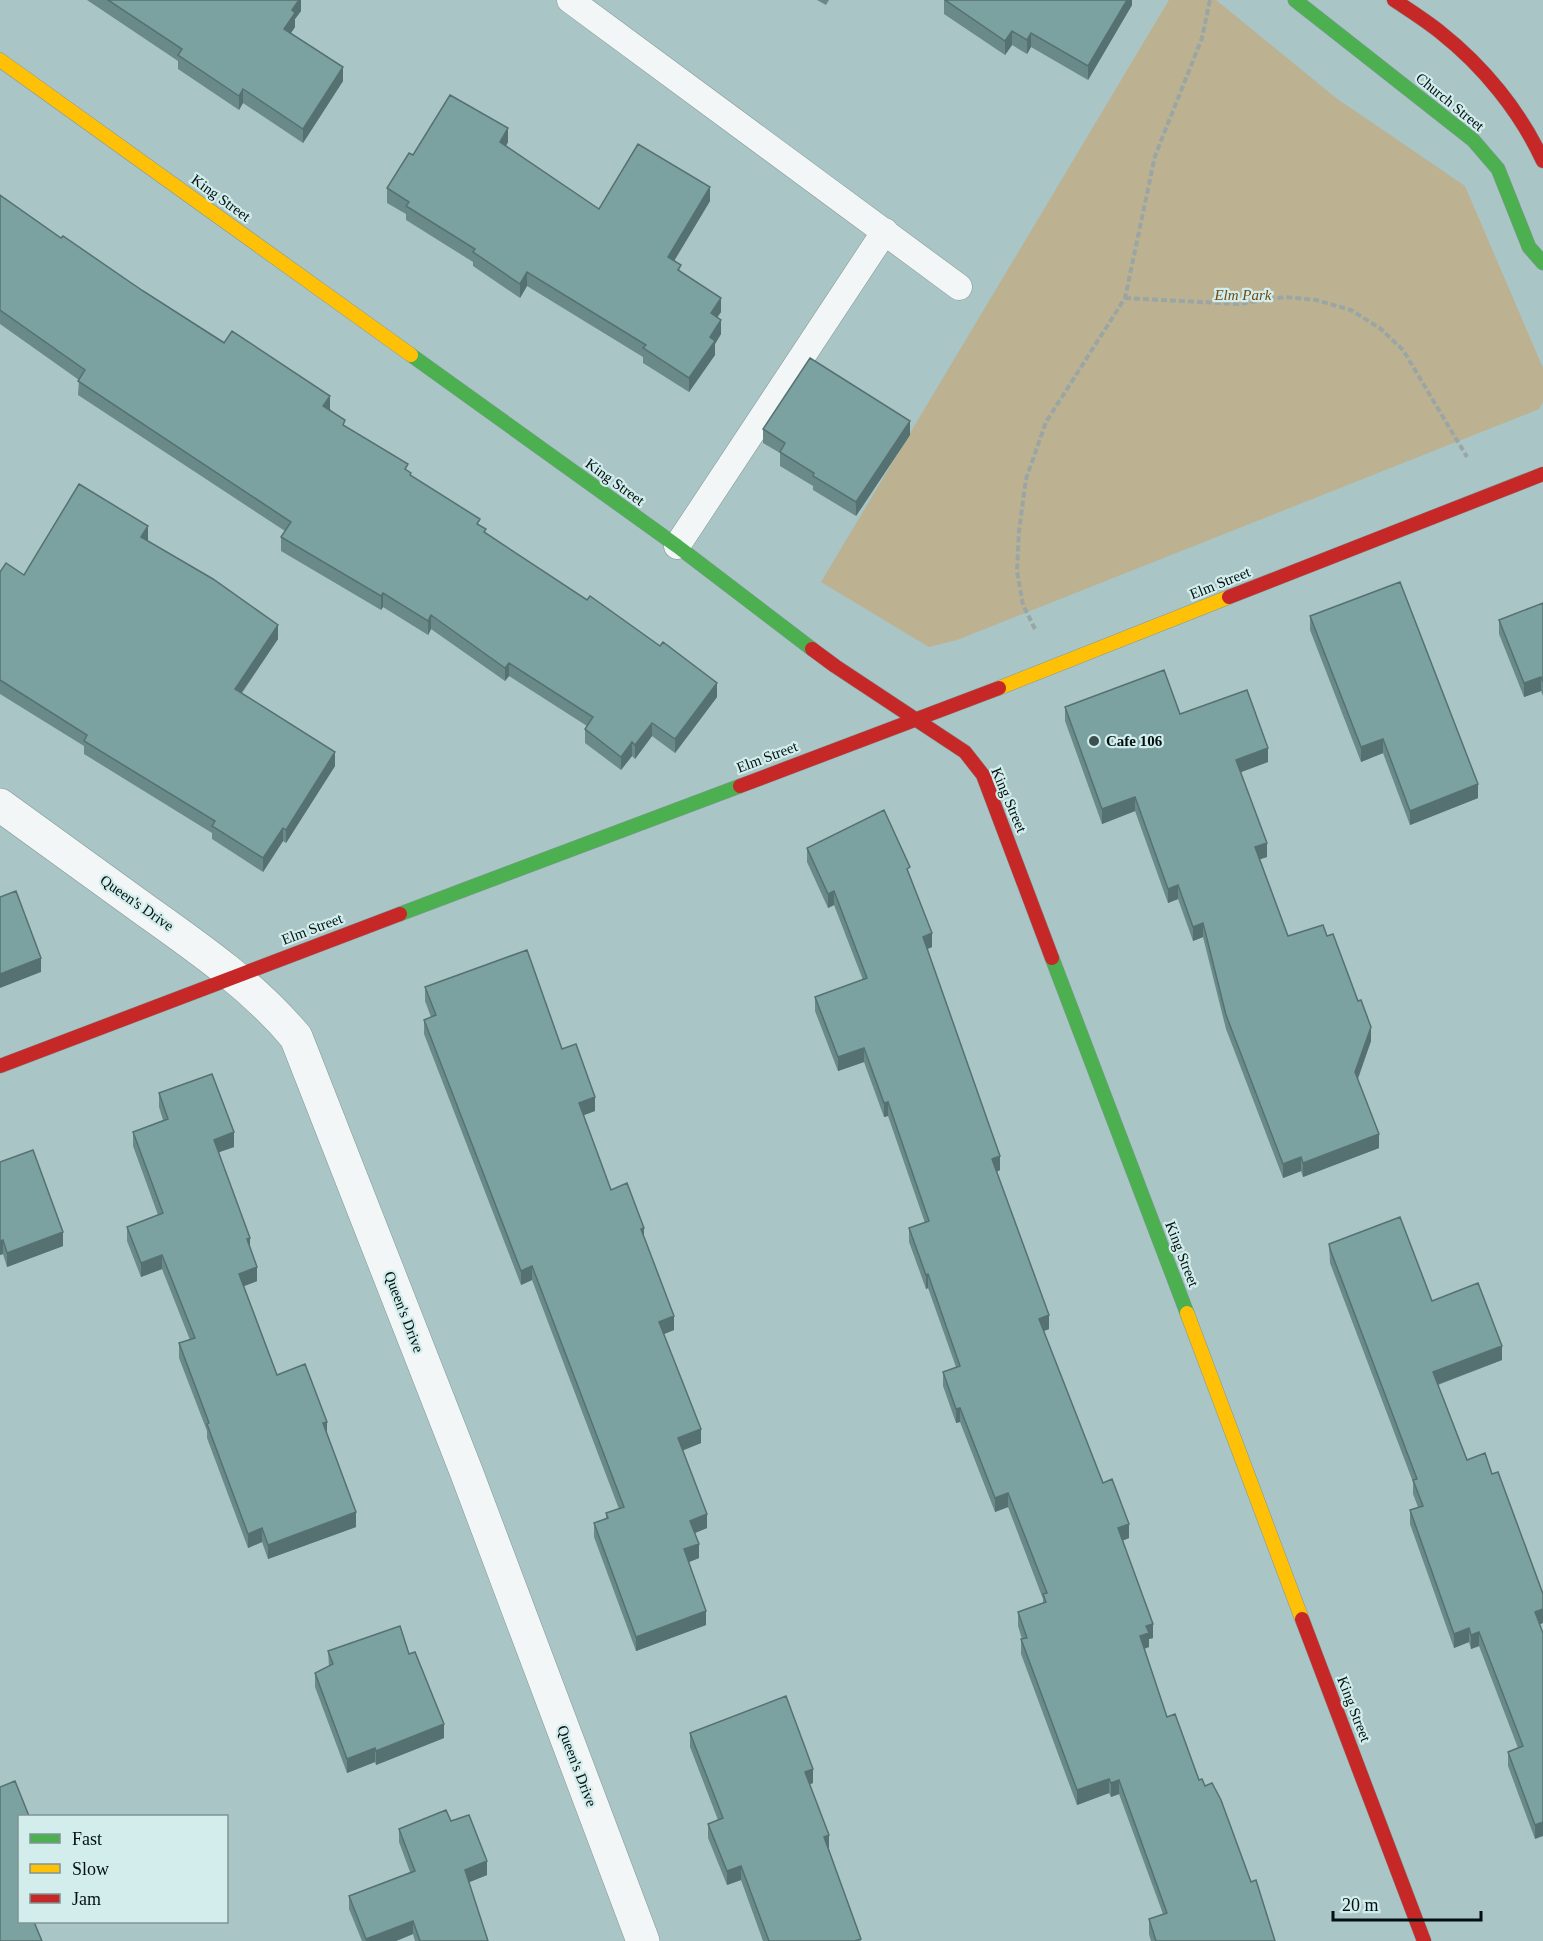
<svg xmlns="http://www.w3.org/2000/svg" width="1543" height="1941" font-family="'Times New Roman',serif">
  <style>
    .green { fill: #bcb191 }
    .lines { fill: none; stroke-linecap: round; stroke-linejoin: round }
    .lane-casing { stroke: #829898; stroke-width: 27 }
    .street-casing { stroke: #829898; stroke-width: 34 }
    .fast-casing { stroke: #829898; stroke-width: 15 }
    .slow-casing { stroke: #829898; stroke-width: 15 }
    .jam-casing { stroke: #829898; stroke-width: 15 }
    .path { stroke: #9aa6a4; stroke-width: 4; stroke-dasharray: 6 3; stroke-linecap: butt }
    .lane { stroke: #f2f6f6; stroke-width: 26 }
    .street { stroke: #f2f6f6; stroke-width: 33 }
    .fast { stroke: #4caf50; stroke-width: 14 }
    .slow { stroke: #ffc107; stroke-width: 14 }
    .jam { stroke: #c62828; stroke-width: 14 }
    .wall { fill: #6a8a8a }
    .shaded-wall { fill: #567171 }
    .building { fill: #7ba1a1; stroke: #567171; stroke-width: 1.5 }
    .poi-dot { fill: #3b504f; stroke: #d2edec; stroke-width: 2 }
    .labels { text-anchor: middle; stroke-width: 4.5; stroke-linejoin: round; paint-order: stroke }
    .street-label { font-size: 15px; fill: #001110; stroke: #d2edec }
    .park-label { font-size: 15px; font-style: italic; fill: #6e4b16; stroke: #d2edec }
    .poi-label { font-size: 15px; font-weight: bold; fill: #001110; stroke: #d2edec; text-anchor: start }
  </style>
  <rect width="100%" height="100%" fill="#a9c5c5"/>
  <path class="green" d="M1169,0H1216L1336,98L1465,186L1543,368V402L1539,409L957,640L929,647L821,582Z"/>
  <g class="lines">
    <g class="lane-casing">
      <path id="lane" d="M570,0L959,287
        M677,546L885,231"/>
    </g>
    <g class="street-casing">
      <path id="street" d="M0,805C48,840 97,875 145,910C200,949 253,986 296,1037L466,1471L643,1941"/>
    </g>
    <g class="fast-casing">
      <path id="fast" d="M1295,0L1473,140L1498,169L1529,247L1543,263
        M411,355L677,546L812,649
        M400,914L740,786
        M1052,958L1187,1313"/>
    </g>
    <g class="slow-casing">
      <path id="slow" d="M0,60L411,355
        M999,688L1229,597
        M1187,1313L1302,1619"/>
    </g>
    <g class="jam-casing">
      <path id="jam" d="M1394,0C1409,10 1425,20 1440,32C1483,66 1520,111 1543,161
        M1229,597L1543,474
        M812,649L835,666L965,752L983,775L1052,958
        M740,786L999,688
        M0,1066L400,914
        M1302,1619L1424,1941"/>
    </g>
    <path class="path" d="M1125,298L1238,304L1285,297L1316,300L1351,310L1381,329L1403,350L1467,457
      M1035,629L1023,605L1017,571L1019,531L1026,479L1046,422L1125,298L1155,156L1202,38L1210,0"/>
    <use href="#lane" class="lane"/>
    <use href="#street" class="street"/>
    <use href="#fast" class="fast"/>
    <use href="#slow" class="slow"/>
    <use href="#jam" class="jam"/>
  </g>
  <path class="wall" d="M87,0H301V11L295,19V27L291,33L343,81L303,143L243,103L239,110L178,69V61Z
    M817,0H829L826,5Z
    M944,0H1132V5L1088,80L1031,47L1027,54L1012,45L1005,55L944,14Z
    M508,142L506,146L599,209L710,201L674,261L681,272L721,312L717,317L721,334L715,344V355L689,392L643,363V357L527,286L520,298L473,266V262L406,220V214L387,203V188L413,155Z
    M0,195L61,238L330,409L345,427L408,471L411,476L480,526L486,533L717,697L675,753L652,736L635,759L632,756L621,770L585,743V729L587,726L509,676L505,681L431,629L428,635L383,607L381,610L281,551V537L285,531L78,395L79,380L0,324Z
    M763,429L910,435L856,516L813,490V486L780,466V453L763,443Z
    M148,540L147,541L278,639L242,693L335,766L286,843L283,841L263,872L212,839V833L84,754V746L0,694V572L24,575Z
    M1543,603V696L1541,691L1524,697L1499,634V620Z
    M1310,616L1478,798L1410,825L1383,753L1361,762L1310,630Z
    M1065,707L1180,714L1268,762L1241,772L1267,857L1260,859L1288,936H1327L1371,1041L1358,1079L1379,1148L1303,1177L1301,1171L1283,1178L1226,1029L1203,937L1193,941L1178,899L1168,903L1135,811L1102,824L1065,721Z
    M807,848L910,876L932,947L927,949L1000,1170L996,1172L1049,1329L1043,1331L1103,1483L1129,1538L1122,1541L1153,1638L1149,1639V1647L1144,1649L1167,1717L1251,1882L1275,1941H1151L1149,1934V1919L1163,1914L1119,1794L1111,1797L1109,1793L1077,1805L1021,1654V1639H1022L1018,1626V1612L1043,1603V1599L1008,1507L995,1512L960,1422L956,1423L943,1386V1372L956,1367L928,1288L926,1289L909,1242V1228L925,1223L888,1116L884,1117L864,1062L838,1071L815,1011V997L863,980L834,905L828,908L807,862Z
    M425,987L562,1049L595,1111L583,1115L611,1190L644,1238L674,1330L664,1334L701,1443L682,1451L707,1528L695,1533L699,1558L689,1562L706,1625L636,1651L594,1537V1523L606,1519V1513L619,1509L532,1280L521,1285L424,1034V1020L431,1017L425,1001Z
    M159,1093L234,1147L219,1152L250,1249L257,1281L244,1286L277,1375L327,1435L356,1527L268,1559L262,1542L248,1548L207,1438V1431L179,1358V1343L190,1340L162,1269L141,1277L127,1241V1227L158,1215L133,1146V1132L163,1120L159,1107Z
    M0,1162L63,1246L7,1267L3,1254L0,1255Z
    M1329,1244L1432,1301L1502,1360L1438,1385L1467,1460L1543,1623L1540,1624L1535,1839L1508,1766V1752L1518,1748L1479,1646L1471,1649L1469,1642L1454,1648L1410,1524V1510L1418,1507L1413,1494V1482L1330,1263Z
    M328,1651L409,1654L444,1738L376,1765L375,1762L347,1773L315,1687V1673L329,1666Z
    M690,1733L813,1783L810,1784L829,1849L861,1941H763L741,1880L727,1885L708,1838V1824L718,1820L690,1747Z
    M451,1821L487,1875L469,1882L488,1941H415L413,1934L396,1941H362L349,1909V1896L410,1872L399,1842V1829Z"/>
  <path class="shaded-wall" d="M299,0H301V11L295,19V27L284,43V29L292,10Z
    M1127,0H1132V5L1088,80V66Z
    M1012,31V45L1005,55V41Z
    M1031,33V47L1027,54V40Z
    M343,67V81L303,143V129Z
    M243,89V103L239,110V96Z
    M508,128V142L500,156V142Z
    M710,187V201L668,271V257Z
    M527,272V286L520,298V284Z
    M721,298V312L711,327V313Z
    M721,320V334L715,344V355L689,392V378L710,337Z
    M330,396V409L323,419V406Z
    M910,421V435L856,516V502Z
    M148,526V540L141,551V537Z
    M383,593V607L381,610V596Z
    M431,615V629L428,635V621Z
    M278,625V639L235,702V689Z
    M509,663V676L505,681V668Z
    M1541,677V691L1524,697V683Z
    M717,683V697L675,753V739Z
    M652,723V736L635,759V745Z
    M1383,739V753L1361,762V747Z
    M632,742V756L621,770V757Z
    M1268,748V762L1236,774V760Z
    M335,752V766L286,843V830Z
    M1478,784V798L1410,825V811Z
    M1135,797V811L1102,824V809Z
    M283,828V841L263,872V858Z
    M1267,843V857L1255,861V847Z
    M1178,885V899L1168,903V889Z
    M834,891V905L828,908V894Z
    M1203,923V937L1193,941V927Z
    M932,933V947L923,951V937Z
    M41,958V972L0,988V974Z
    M1371,1027V1041L1355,1086V1072Z
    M864,1048V1062L838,1071V1057Z
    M595,1097V1111L579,1117V1103Z
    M888,1102V1116L884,1117V1103Z
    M234,1132V1147L214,1154V1140Z
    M1379,1134V1148L1303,1177V1163Z
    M1000,1156V1170L992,1174V1159Z
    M1301,1157V1171L1283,1178V1164Z
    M644,1228V1242L641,1229Z
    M63,1232V1246L7,1267V1253Z
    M250,1238V1252L247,1239Z
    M3,1240V1254L0,1255V1241Z
    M162,1255V1269L141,1277V1263Z
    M532,1266V1280L521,1285V1271Z
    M257,1267V1281L239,1288V1274Z
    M928,1274V1288L926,1289V1275Z
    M1049,1315V1329L1039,1333V1319Z
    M674,1316V1330L659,1336V1322Z
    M1502,1346V1360L1433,1386V1372Z
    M960,1408V1422L956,1423V1409Z
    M327,1422V1436L323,1423Z
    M701,1429V1443L678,1452V1438Z
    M1008,1493V1507L995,1512V1498Z
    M356,1512V1527L268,1559V1545Z
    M707,1514V1528L690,1535V1521Z
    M1129,1524V1538L1118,1542V1528Z
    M262,1528V1542L248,1548V1534Z
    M699,1544V1558L684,1564V1549Z
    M1543,1609V1623L1535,1626V1612Z
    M706,1611V1625L636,1651V1637Z
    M1153,1624V1638L1149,1639V1647L1140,1650V1636L1146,1626Z
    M1469,1628V1642L1454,1648V1634Z
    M1479,1632V1646L1471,1649V1635Z
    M444,1724V1738L376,1765V1751Z
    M375,1748V1762L347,1773V1759Z
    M813,1769V1783L805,1786V1772Z
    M1109,1779V1793L1077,1805V1790Z
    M1119,1780V1794L1111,1797V1783Z
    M1543,1822V1836L1535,1839V1825Z
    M829,1835V1849L824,1851V1837Z
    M487,1861V1875L465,1884V1870Z
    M741,1866V1880L727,1885V1871Z
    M413,1921V1934L396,1941H366V1939Z"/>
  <path class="building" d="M108,0H299L292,10L295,13L284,29L343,67L303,129L243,89L239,96L178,55L182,49Z
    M945,0H1127L1088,66L1031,33L1027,40L1012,31L1005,41Z
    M450,95L508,128L500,142L599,209L638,144L710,187L668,257L681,265L678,270L721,298L711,313L721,320L710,337L715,341L689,378L643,348L646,345L527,272L520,284L473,252L475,249L406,206L409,202L387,188L409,153L413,155Z
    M0,195L61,238L63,236L143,291L224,343L232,331L330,396L323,406L345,420L343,425L408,464L405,469L411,473L410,475L480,519L477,524L486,529L484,532L587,600L590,596L660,646L663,642L717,683L675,739L652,723L635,745L632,742L621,757L585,729L593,717L509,663L505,668L431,615L428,621L383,593L381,596L281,537L291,522L78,381L85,370L0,310Z
    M810,358L910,421L856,502L813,476L814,473L780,452L785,443L763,429Z
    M79,484L148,526L141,537L213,579L278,625L235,689L335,752L286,830L283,828L263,858L212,826L215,821L84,741L87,735L0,680V572L6,563L24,575Z
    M1400,582L1478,784L1410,811L1383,739L1361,747L1310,616Z
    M1543,603V682L1541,677L1524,683L1499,620Z
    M1164,670L1180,714L1247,690L1268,748L1236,760L1267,843L1255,847L1288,936L1323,925L1327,936L1333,934L1358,1001L1361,1000L1371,1027L1355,1072L1379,1134L1303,1163L1301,1157L1283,1164L1226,1015L1203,923L1193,927L1178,885L1168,889L1135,797L1102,809L1065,707Z
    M884,810L910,867L907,869L932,933L923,937L1000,1156L992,1159L1049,1315L1039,1319L1103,1483L1112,1479L1129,1524L1118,1528L1153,1624L1146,1626L1149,1633L1140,1636L1167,1717L1175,1714L1199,1780L1202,1779L1205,1786L1212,1783L1221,1800L1251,1882L1256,1880L1275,1941H1156L1149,1919L1167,1913L1119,1780L1111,1783L1109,1779L1077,1790L1021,1639L1027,1638L1018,1612L1046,1602L1043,1594L1047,1593L1008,1493L995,1498L960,1408L956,1409L943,1372L960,1366L928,1274L926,1275L909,1228L929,1221L888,1102L884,1103L864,1048L838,1057L815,997L867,978L834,891L828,894L807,848Z
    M16,891L41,958L0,974V897Z
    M527,950L562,1049L576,1044L595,1097L579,1103L611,1190L627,1183L644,1228L641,1229L674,1316L659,1322L701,1429L678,1438L707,1514L690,1521L699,1544L684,1549L706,1611L636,1637L594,1523L608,1518L606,1513L624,1507L532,1266L521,1271L424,1020L436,1015L425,987Z
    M212,1074L234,1132L214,1140L250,1238L247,1239L257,1267L239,1274L277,1375L305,1364L327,1422L323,1423L356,1512L268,1545L262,1528L248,1534L207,1424L209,1423L179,1343L195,1338L162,1255L141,1263L127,1227L163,1213L133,1132L168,1119L159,1093Z
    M33,1150L63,1232L7,1253L3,1240L0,1241V1162Z
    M1400,1217L1432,1301L1478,1283L1502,1346L1433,1372L1467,1460L1485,1453L1492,1474L1498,1472L1543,1594V1609L1535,1612L1543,1633V1822L1535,1825L1508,1752L1523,1746L1479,1632L1471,1635L1469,1628L1454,1634L1410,1510L1423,1506L1413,1480L1417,1479L1330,1249L1329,1244Z
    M400,1626L409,1654L415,1652L444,1724L376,1751L375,1748L347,1759L315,1673L333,1664L328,1651Z
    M786,1696L813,1769L805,1772L829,1835L824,1837L861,1939L855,1941H769L741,1866L727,1871L708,1824L723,1818L690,1733Z
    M15,1781L29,1816H20V1922H34L42,1941H0V1787Z
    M446,1810L451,1821L469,1815L487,1861L465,1870L488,1941H420L413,1921L366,1939L349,1896L415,1871L399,1829Z"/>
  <circle class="poi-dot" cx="1094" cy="741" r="6"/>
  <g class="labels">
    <g class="street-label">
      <text transform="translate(1450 102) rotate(39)" y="5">Church Street</text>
      <text transform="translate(221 198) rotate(36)" y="5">King Street</text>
      <text transform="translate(615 482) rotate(36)" y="5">King Street</text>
      <text transform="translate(1220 583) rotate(-22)" y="5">Elm Street</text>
      <text transform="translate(767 757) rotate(-21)" y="5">Elm Street</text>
      <text transform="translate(1009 800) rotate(67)" y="5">King Street</text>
      <text transform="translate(137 903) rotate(35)" y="5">Queen's Drive</text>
      <text transform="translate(312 929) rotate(-21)" y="5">Elm Street</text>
      <text transform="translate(1182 1254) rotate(69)" y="5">King Street</text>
      <text transform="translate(404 1312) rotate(69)" y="5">Queen's Drive</text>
      <text transform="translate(1354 1709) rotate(69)" y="5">King Street</text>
      <text transform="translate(577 1766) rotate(69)" y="5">Queen's Drive</text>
    </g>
    <g class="park-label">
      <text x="1243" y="300">Elm Park</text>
    </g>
    <g class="poi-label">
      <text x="1106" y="746">Cafe 106</text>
    </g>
  </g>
  <rect x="18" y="1815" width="210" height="108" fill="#d2edec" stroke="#7e9594" stroke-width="1.5"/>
  <rect x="30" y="1834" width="30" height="9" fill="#4caf50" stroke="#7e9594" stroke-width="1.5"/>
  <text x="72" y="1845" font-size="18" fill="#001110">Fast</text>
  <rect x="30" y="1864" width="30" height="9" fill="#ffc107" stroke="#7e9594" stroke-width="1.5"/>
  <text x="72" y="1875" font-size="18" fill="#001110">Slow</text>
  <rect x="30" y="1894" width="30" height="9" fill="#c62828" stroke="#7e9594" stroke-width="1.5"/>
  <text x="72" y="1905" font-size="18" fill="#001110">Jam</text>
  <path d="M1333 1911v9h148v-9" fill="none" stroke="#001110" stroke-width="3"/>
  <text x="1342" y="1911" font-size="18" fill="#001110" stroke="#d2edec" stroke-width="4.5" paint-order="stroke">20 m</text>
</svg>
